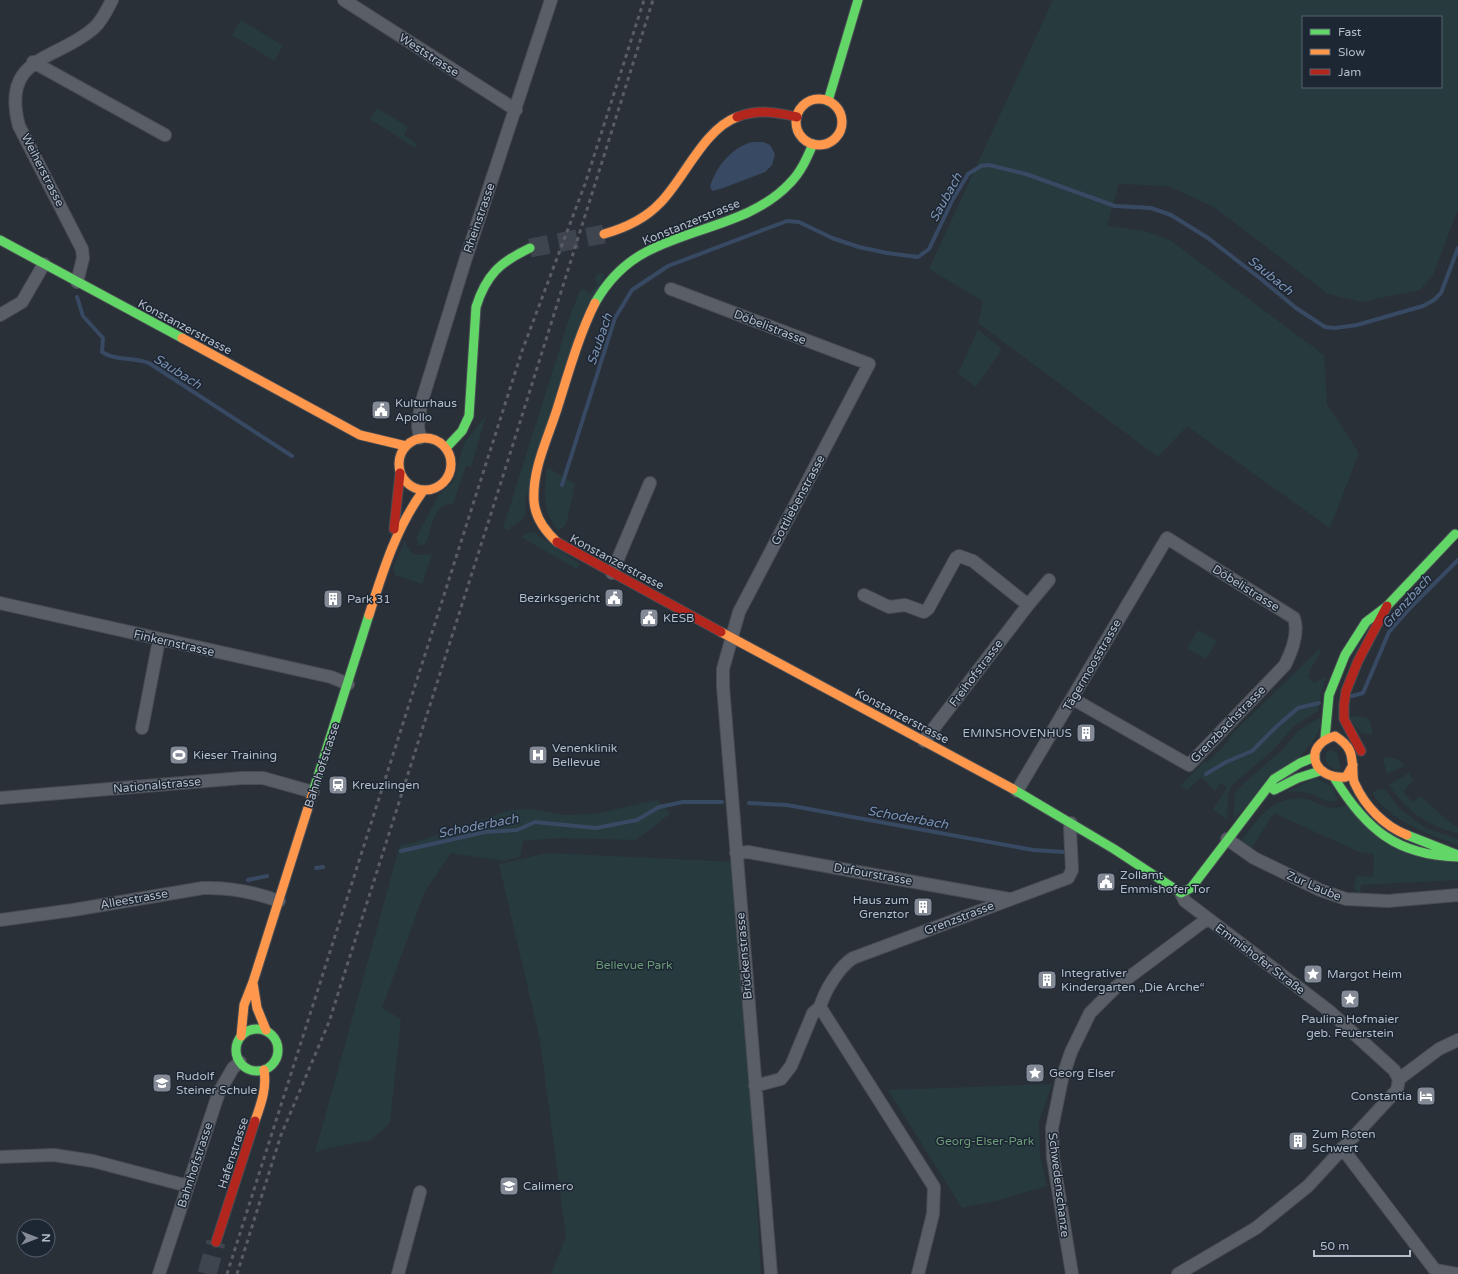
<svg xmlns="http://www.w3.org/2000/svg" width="1458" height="1274" font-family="'Varela Round',sans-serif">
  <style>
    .green { fill: #273a3e; fill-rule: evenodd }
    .water { fill: #384963 }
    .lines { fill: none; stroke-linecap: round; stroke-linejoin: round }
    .stream { stroke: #384963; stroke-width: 4 }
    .primary-tunnel { stroke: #3f454e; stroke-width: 19; stroke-dasharray: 19 10; stroke-linecap: butt }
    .street-casing { stroke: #484c53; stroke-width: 14 }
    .fast-casing { stroke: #484c53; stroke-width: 11 }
    .slow-casing { stroke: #484c53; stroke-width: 11 }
    .jam-casing { stroke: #484c53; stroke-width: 11 }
    .street { stroke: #5a5e66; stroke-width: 12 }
    .fast { stroke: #63d668; stroke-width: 9 }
    .slow { stroke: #ff974d; stroke-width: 9 }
    .jam { stroke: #b3261e; stroke-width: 9 }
    .rail { stroke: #595d64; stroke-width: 3; stroke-dasharray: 4 4; stroke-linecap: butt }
    .labels { text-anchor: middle; stroke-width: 3; stroke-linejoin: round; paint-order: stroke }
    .street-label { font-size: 12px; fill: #b4bcc9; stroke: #1d2633 }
    .poi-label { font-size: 12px; fill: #b4bcc9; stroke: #1d2633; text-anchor: start }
    .park-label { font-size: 12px; fill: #6b9a76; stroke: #1d2633 }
    .water-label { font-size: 13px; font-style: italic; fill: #7c92b1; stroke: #1d2633 }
  </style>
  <rect width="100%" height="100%" fill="#2a3038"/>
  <path class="green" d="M1053,0H1458V209L1433,275L1420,290L1361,302L1328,294L1214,207L1168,186L1119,184L1107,226L1145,231L1170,240L1324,355L1327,404L1359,453L1330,528L1187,426L1158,457L978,323L983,301L929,269ZM1303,17H1441V87H1303Z
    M241,20L283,46L274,61L232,35Z
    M377,108L408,127L404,135L417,144L415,148L370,119Z
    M599,273L604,274L525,501C528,523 521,517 508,530L503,528L571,313L581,288L590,294L598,284L595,278Z
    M978,330L1002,349L976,387L958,373Z
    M486,416L471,467L466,466L453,504C433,502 432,529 426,543L423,545H419L416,538L438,496L453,482L464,443Z
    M547,467L575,484L566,525L560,530H558C541,511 544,490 547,467Z
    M530,532L535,533L580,564L577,569L521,537Z
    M405,540C409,558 420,555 432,554L422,584L395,575L393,568Z
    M1198,630L1217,641L1206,659L1187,648Z
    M1319,649L1321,651L1311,668L1308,677L1314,683L1326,677L1321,693L1318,711L1294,726L1272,751L1231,786L1228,795L1227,820L1213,809L1227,788L1221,783L1215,791L1201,777L1188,790L1180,786L1204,762L1206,763L1227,743L1231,735Z
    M1355,716L1367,718L1371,723L1372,735L1360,732L1349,717Z
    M1317,719H1322C1320,749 1257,797 1234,818L1235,793L1240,787L1283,749L1298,731Z
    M1331,750L1337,753L1341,769L1337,770L1328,766L1325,759L1327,752Z
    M1387,757L1399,760L1404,766L1387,774L1383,759Z
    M1409,773L1413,780L1403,792L1413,802L1420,796L1453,825L1458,827V833C1428,827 1406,810 1389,785Z
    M1315,778L1332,786L1338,800C1326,805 1318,795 1307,793C1299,791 1292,791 1284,793Z
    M1379,789L1385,790L1399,808L1425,828L1458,839V846C1426,832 1392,823 1372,793Z
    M1302,798C1320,802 1327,813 1347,805L1458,865V880L1361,885L1360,895L1354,888L1357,876L1373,877L1374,854L1359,852L1274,813L1251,849H1248L1240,843C1257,819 1270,798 1302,798Z
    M657,800L670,814L636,840L559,838L523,841L520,857L503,861L451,853L425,891L382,1008L401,1019L390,1123L371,1140L324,1149L315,1153L400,845L416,842L508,811L530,809L565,815L594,814Z
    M547,853L737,862L761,1274H551L566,1237L540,1040L499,864Z
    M1052,1084L1039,1122L1040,1156L1047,1186L999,1200L962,1208L888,1090Z"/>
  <path class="water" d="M752,142H763L770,145L775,154L772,165L765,172L723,188L712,191L710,186C717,166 731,148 752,142Z"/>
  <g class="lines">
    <path class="stream" d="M77,297L83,316L103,338L102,352C115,361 134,357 149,363L292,456
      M562,485L615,318L632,290L668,266L787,221L799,222L832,238L859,247L887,253L918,257L929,249L953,199L968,174L981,166L989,165L1026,174L1115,206L1151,208L1171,215L1208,238L1261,279L1296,308L1325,327L1335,328L1357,325L1423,306L1434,300L1441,293L1458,248
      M1352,696L1363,693L1389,632L1410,608L1458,560
      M1206,774L1226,762L1252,751L1277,726L1298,708L1319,703
      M749,803L787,805L1033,850L1064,852
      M401,851L485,832L517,830L535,822L596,828L637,820L659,807L683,802H722
      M316,868L323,867
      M248,880L267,876"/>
    <path class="primary-tunnel" d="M530,248L604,234
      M207,1274L216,1242"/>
    <g class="street-casing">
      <path id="street" d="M344,0L516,110
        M33,62L165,135
        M77,282L83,258L82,249L19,126C0,55 57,61 94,28C102,21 107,10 112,0
        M671,289L869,364L739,612L723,669V686L771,1274
        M0,315L22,302L44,264
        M420,438L418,426L421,404L465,261L551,0
        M612,573L650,483
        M864,595L889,607L905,605L924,612L928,609L956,558L959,556L973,561L1028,605L924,741
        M0,603L331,677L348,684
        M1028,605L1049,580
        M142,728L159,640
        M1017,791L1167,538L1294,618C1299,632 1292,651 1285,665L1189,765L1073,699
        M0,798L242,778H263L313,792
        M1227,839L1254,858L1320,890L1346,899L1388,901L1458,895
        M736,853L748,852L1009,899
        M0,920L73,910L203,888C230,887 254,892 279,901
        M1399,1079L1439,1049L1458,1040
        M755,1086L781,1079L791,1066L813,1013L820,1007
        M1342,1148L1435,1270L1458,1274
        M0,1157L54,1155L93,1161L188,1186
        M159,1274L219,1092L233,1068L240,1062
        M398,1274L420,1192
        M918,1274L933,1214L934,1187L820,1007C825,990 839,967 853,958L1068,878L1072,870L1070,828L1071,823
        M1072,1274L1053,1158L1052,1128L1062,1079L1071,1052L1090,1013L1116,987L1207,919
        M1178,1274L1256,1228L1308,1186L1397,1090L1399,1079L1394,1070L1328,1010L1185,901L1181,893"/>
    </g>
    <g class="fast-casing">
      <path id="fast" d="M828,101L858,0
        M0,240L182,338
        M595,303C607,282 625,263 646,252C692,227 753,223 790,183C801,172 807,158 813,144
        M446,448L462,431L469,416L476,307C486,275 500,262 530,248
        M1325,738L1329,695L1345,655L1366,622L1387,606L1455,534
        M1335,779C1366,829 1396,855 1457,857
        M1013,789L1114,849
        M1274,790L1298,778L1320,771
        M313,792L369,615
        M1407,835L1458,855
        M1114,849L1181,893L1191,888L1274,779L1300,763L1315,757
        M236 1050a21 21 0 1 1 42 0a21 21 0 1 1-42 0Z"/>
    </g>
    <g class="slow-casing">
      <path id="slow" d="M796 122a23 23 0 1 1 46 0a23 23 0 1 1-46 0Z
        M604,234C625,228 645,219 660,203C684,179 704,129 737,117
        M182,338L360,435L406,446
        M399 464a26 26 0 1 1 52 0a26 26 0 1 1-52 0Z
        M557,542C545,531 535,517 534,501C532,468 549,436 558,406C569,371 579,335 595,303
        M369,615C383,571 396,528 423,491
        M721,632L1013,789
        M1353,765L1346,777C1312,780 1302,745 1335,736C1351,746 1352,753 1353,772C1353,776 1353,781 1355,784C1365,806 1384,826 1407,835
        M253,983L257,1008L266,1030
        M241,1036L244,1005L253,982L313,792
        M255,1121C261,1104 267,1088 264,1070"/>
    </g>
    <g class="jam-casing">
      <path id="jam" d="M737,117C758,109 776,112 797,117
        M394,529L400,473
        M557,542L721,632
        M1361,751L1344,719V705L1346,691L1358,661L1387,606
        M216,1242L255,1121"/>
    </g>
    <use href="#street" class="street"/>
    <use href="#fast" class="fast"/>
    <use href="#slow" class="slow"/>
    <use href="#jam" class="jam"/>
    <path class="rail" d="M227,1274L522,351L585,184L644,0
      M237,1274L281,1135L329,1022L509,457L653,0"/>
  </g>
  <defs>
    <g id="civic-square" transform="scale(1)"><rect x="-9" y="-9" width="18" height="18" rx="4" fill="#848b96" stroke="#1d2633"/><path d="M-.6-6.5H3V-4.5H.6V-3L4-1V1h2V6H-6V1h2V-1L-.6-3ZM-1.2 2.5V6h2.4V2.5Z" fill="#fff"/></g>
    <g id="building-square" transform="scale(1)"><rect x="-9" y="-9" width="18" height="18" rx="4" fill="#848b96" stroke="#1d2633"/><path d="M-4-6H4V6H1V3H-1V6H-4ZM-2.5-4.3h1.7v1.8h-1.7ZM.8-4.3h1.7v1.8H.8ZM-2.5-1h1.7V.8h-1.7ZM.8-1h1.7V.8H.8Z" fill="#fff"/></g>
    <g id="stadium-square" transform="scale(1)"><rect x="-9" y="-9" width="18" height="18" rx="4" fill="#848b96" stroke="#1d2633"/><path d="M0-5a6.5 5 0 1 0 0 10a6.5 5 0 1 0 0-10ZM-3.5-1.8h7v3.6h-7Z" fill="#fff"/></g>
    <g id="hospital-square" transform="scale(1)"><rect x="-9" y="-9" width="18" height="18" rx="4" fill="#848b96" stroke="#1d2633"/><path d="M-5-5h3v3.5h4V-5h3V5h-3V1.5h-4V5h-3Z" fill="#fff"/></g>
    <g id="station-square" transform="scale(1)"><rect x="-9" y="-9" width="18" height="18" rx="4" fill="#848b96" stroke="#1d2633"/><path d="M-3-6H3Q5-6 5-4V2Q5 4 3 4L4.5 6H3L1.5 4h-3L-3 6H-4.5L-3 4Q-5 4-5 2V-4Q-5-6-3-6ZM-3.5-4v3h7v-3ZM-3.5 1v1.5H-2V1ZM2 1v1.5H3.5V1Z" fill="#fff"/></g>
    <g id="sight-square" transform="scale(1)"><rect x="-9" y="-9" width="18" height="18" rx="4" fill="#848b96" stroke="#1d2633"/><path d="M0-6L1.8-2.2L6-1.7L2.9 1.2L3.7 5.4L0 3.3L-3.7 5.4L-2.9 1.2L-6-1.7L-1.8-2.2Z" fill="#fff"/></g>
    <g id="school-square" transform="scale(1)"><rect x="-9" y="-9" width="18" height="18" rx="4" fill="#848b96" stroke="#1d2633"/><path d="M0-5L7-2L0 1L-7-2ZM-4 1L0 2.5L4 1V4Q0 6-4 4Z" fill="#fff"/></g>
    <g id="hotel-square" transform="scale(1)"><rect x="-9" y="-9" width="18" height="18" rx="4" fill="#848b96" stroke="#1d2633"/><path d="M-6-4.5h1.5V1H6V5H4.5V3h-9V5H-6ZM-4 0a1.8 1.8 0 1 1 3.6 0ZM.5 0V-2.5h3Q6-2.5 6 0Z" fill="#fff"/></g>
  </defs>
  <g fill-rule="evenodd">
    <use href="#civic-square" x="381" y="410"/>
    <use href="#civic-square" x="614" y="598"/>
    <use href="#building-square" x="333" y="599"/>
    <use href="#civic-square" x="649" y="618"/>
    <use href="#building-square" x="1086" y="733"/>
    <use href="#stadium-square" x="179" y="755"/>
    <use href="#hospital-square" x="538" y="755"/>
    <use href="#station-square" x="338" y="785"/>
    <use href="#civic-square" x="1106" y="882"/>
    <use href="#building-square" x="923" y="907"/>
    <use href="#sight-square" x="1313" y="974"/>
    <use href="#building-square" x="1047" y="980"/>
    <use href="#sight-square" x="1350" y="999"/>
    <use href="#sight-square" x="1035" y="1073"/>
    <use href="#school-square" x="162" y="1083"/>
    <use href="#hotel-square" x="1426" y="1096"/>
    <use href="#building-square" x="1298" y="1141"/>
    <use href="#school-square" x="509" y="1186"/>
  </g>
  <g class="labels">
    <g class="street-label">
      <text transform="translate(429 55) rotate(33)" y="4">Weststrasse</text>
      <text transform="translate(43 170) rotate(63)" y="4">Weiherstrasse</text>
      <text transform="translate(479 218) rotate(-71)" y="4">Rheinstrasse</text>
      <text transform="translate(691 222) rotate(-22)" y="4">Konstanzerstrasse</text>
      <text transform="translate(185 327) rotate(28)" y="4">Konstanzerstrasse</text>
      <text transform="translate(770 327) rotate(21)" y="4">Döbelistrasse</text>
      <text transform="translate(798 500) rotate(-62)" y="4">Gottliebenstrasse</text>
      <text transform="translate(617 562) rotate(28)" y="4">Konstanzerstrasse</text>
      <text transform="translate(1246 588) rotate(32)" y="4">Döbelistrasse</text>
      <text transform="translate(174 643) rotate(13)" y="4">Finkernstrasse</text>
      <text transform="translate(1092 665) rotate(-60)" y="4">Tägermoosstrasse</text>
      <text transform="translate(976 673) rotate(-53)" y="4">Freihofstrasse</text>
      <text transform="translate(902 716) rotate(28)" y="4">Konstanzerstrasse</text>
      <text transform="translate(1228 724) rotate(-46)" y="4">Grenzbachstrasse</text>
      <text transform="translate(322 765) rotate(-72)" y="4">Bahnhofstrasse</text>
      <text transform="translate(157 785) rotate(-5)" y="4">Nationalstrasse</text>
      <text transform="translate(873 874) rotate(10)" y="4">Dufourstrasse</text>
      <text transform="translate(1314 886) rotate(23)" y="4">Zur Laube</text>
      <text transform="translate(134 899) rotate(-10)" y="4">Alleestrasse</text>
      <text transform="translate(959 918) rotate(-21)" y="4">Grenzstrasse</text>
      <text transform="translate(744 956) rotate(-95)" y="4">Brückenstrasse</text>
      <text transform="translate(1260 959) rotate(37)" y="4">Emmishofer Straße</text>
      <text transform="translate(233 1153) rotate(-72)" y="4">Hafenstrasse</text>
      <text transform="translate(195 1165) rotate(-72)" y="4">Bahnhofstrasse</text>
      <text transform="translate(1059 1185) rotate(83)" y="4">Schwedenschanze</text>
    </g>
    <g class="poi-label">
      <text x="395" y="407">Kulturhaus<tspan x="395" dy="14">Apollo</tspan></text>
      <text x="600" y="602" text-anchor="end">Bezirksgericht</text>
      <text x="347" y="603">Park 31</text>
      <text x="663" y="622">KESB</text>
      <text x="1072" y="737" text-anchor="end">EMINSHOVENHUS</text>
      <text x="552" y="752">Venenklinik<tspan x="552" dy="14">Bellevue</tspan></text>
      <text x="193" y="759">Kieser Training</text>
      <text x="352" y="789">Kreuzlingen</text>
      <text x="1120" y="879">Zollamt<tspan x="1120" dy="14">Emmishofer Tor</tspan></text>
      <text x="909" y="904" text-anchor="end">Haus zum<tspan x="909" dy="14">Grenztor</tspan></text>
      <text x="1061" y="977">Integrativer<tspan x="1061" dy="14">Kindergarten „Die Arche“</tspan></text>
      <text x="1327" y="978">Margot Heim</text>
      <text x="1350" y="1023" text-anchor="middle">Paulina Hofmaier<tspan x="1350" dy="14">geb. Feuerstein</tspan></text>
      <text x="1049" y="1077">Georg Elser</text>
      <text x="176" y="1080">Rudolf<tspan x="176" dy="14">Steiner Schule</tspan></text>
      <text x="1412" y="1100" text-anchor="end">Constantia</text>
      <text x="1312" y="1138">Zum Roten<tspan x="1312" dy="14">Schwert</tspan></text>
      <text x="523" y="1190">Calimero</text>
    </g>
    <g class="park-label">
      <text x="634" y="969">Bellevue Park</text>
      <text x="985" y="1145">Georg-Elser-Park</text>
    </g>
    <g class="water-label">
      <text transform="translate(945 197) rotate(-61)" y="5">Saubach</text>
      <text transform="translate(1271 275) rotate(39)" y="5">Saubach</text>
      <text transform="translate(599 339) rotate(-71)" y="5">Saubach</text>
      <text transform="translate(178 371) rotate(32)" y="5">Saubach</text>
      <text transform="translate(1406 601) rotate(-48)" y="5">Grenzbach</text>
      <text transform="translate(908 817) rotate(10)" y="5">Schoderbach</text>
      <text transform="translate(478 825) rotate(-11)" y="5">Schoderbach</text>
    </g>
  </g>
  <rect x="1302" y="16" width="140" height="72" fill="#1d2633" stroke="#59626f"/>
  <rect x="1310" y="29" width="20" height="6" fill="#63d668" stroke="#59626f"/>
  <text x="1338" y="36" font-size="12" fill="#b4bcc9">Fast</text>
  <rect x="1310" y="49" width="20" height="6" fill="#ff974d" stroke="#59626f"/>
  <text x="1338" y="56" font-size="12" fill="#b4bcc9">Slow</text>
  <rect x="1310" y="69" width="20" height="6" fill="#b3261e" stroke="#59626f"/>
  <text x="1338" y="76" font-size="12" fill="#b4bcc9">Jam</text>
  <g transform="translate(36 1238) rotate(90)"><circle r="19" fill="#1d2633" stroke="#59626f"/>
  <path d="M0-3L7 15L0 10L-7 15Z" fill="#848b96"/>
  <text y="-6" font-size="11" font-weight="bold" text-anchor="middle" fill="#b4bcc9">N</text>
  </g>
  <path d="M1314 1250v6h96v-6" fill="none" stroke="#b4bcc9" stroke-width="2"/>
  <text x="1320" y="1250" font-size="12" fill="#b4bcc9" stroke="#1d2633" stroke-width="3" paint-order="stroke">50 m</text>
</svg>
